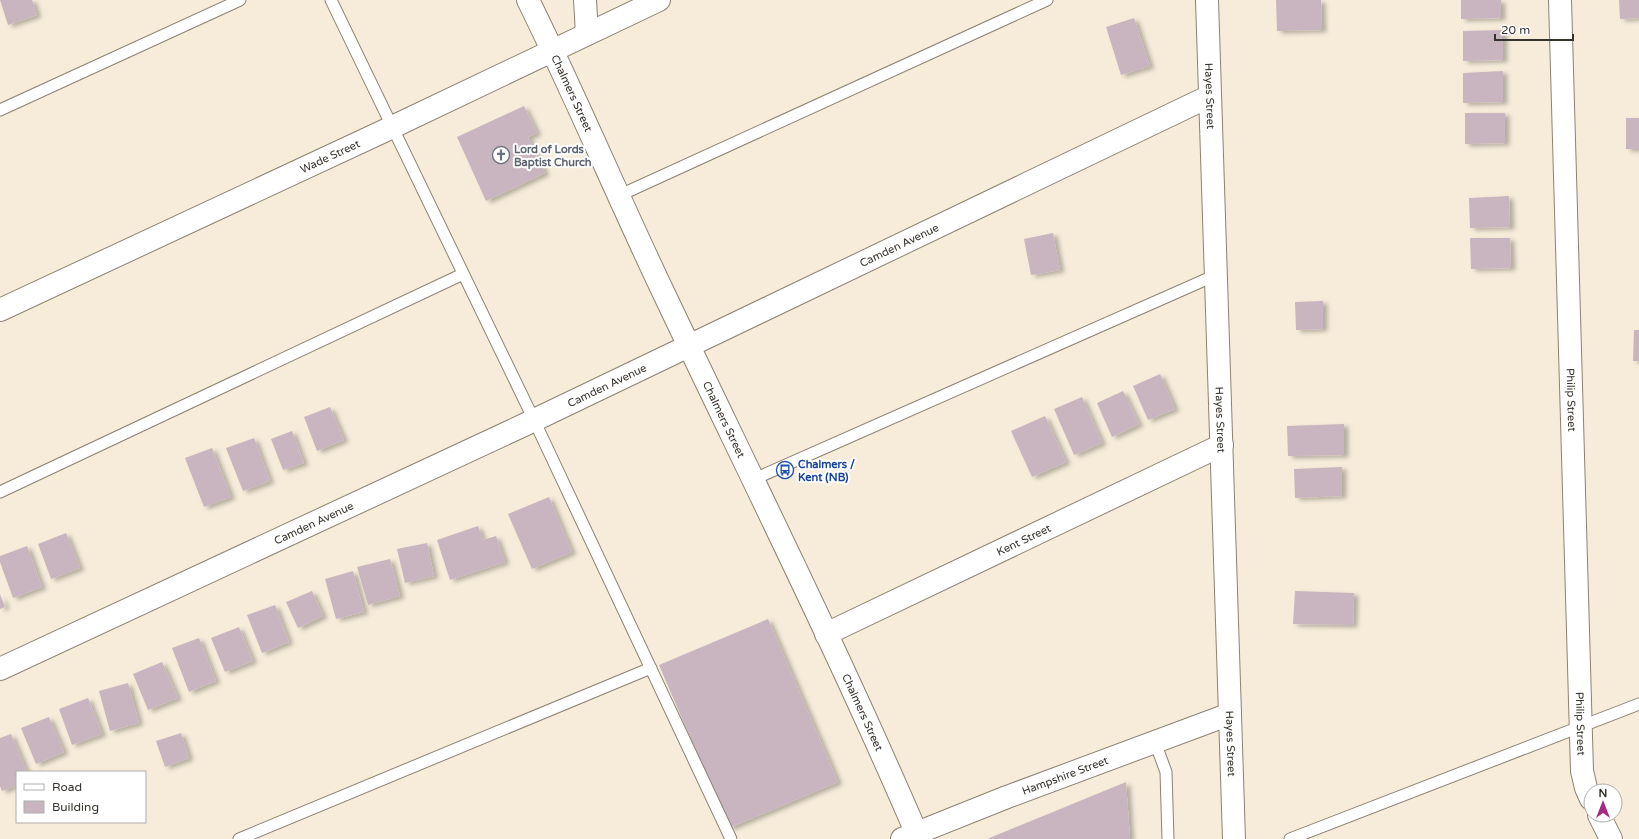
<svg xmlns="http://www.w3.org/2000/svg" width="1639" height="839" font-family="'Varela Round',sans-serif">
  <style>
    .building { fill: #c9b5bf; filter: url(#shadow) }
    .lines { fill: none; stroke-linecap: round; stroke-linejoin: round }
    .service-casing { stroke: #8c8273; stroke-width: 13 }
    .minor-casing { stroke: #8c8273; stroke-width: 24 }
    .tertiary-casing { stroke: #8c8273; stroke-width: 24 }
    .service { stroke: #fff; stroke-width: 11 }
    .minor { stroke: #fff; stroke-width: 22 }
    .tertiary { stroke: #fff; stroke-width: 22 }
    .labels { text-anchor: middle; stroke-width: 4; stroke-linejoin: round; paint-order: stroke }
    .street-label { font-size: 11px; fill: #36322c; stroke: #fff }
    .worship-label { font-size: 11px; font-weight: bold; fill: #5b616d; stroke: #fff; text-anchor: start }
    .transit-label { font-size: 11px; font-weight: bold; fill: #164399; stroke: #fff; text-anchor: start }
  </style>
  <defs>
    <filter id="shadow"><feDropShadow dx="4.5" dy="2.5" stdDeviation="2" flood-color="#0004"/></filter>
  </defs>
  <rect width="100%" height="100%" fill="#f7ecda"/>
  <path class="building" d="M0,0H32L37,15L8,25Z
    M1276,0H1321L1322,30L1277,31Z
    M1461,0H1501V18L1461,19Z
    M1619,0H1639V18L1620,19Z
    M1134,18L1150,66L1121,75L1106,27Z
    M1503,30V60L1463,61V31Z
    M1503,71V102L1463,103V73Z
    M524,106L537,133L528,137L545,173L486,201L457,137Z
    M1465,113H1505V143L1465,144Z
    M1626,118H1639V149H1626Z
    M1509,196L1510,227L1470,228L1469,198Z
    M1053,233L1060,270L1031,275L1024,239Z
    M1470,238H1510L1511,268L1471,269Z
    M1323,301V329L1296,330L1295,302Z
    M1634,330H1639V361H1633Z
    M1160,374L1175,409L1148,420L1133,386Z
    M1123,391L1139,424L1112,437L1097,403Z
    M1082,397L1102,443L1074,455L1054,409Z
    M330,407L344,440L317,451L304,417Z
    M1045,416L1066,462L1032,477L1011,431Z
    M1344,424V455L1288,456L1287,426Z
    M292,431L304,463L283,470L271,439Z
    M254,438L270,481L243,491L226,448Z
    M212,448L231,497L204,507L185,458Z
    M1342,467V496L1295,498L1294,469Z
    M549,497L572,552L532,569L508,514Z
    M478,526L483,540L496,536L505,562L450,580L437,540Z
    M66,533L80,568L51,579L38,544Z
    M427,543L434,576L405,583L397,549Z
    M27,546L42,587L13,598L0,562V556Z
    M390,559L400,596L368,605L357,567Z
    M353,571L364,612L336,619L325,579Z
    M312,591L323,616L298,628L286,602Z
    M1295,591L1354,593L1353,625L1293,624Z
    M0,594L5,607L0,609Z
    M275,605L289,642L262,653L247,615Z
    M768,619L838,782L729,828L659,665Z
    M239,627L253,661L225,672L211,638Z
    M199,638L216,681L189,692L172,648Z
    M162,662L178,698L148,710L133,674Z
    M128,683L139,723L110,731L99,691Z
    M88,698L102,734L72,745L59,709Z
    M49,717L64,752L36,764L21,728Z
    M181,733L189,758L165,767L156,741Z
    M11,734L27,772H17V785L2,791L0,786V738Z
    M1126,782L1130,839H987Z"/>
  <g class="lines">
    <g class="service-casing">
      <path id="service" d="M331,0L534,420L731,839
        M0,110L240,0
        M618,196L1047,0
        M752,480L1216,275
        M0,492L463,274
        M1155,742L1166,772L1168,839
        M239,839L651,668
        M1290,839L1639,704"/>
    </g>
    <g class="minor-casing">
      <g id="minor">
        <path d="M585,0L587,34"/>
        <path id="s1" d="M1560,0L1582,771L1586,788L1591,799"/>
        <path id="s2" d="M0,310L384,131L659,0"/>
        <path id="s3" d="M826,634L1222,445"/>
        <path id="s4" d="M0,669L524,425L1210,96"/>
        <path d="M1599,815L1611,839"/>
        <path id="s5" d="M902,839L1007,797L1230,714"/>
      </g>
    </g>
    <g class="tertiary-casing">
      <g id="tertiary">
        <path id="s6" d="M528,0C577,99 619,200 667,300C752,479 841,657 919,839"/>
        <path id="s7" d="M1207,0L1234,839"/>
      </g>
    </g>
    <use href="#service" class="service"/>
    <use href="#minor" class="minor"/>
    <use href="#tertiary" class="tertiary"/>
  </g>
  <defs>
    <g id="church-ring" transform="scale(0.9)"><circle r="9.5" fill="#fff" stroke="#6b7280" stroke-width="1.5"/><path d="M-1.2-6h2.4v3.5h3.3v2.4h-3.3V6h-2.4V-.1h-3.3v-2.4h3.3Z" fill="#6b7280"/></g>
    <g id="bus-ring" transform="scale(0.9)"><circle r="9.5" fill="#fff" stroke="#1a4fb4" stroke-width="1.5"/><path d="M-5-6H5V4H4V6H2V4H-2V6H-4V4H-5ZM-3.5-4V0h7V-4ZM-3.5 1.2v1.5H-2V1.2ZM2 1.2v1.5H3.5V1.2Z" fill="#1a4fb4"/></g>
  </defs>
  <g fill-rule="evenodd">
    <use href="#church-ring" x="501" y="155"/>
    <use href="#bus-ring" x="785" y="470"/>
  </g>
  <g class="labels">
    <g class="street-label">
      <text dy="4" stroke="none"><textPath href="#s6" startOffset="103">Chalmers Street</textPath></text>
      <text dy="4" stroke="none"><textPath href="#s7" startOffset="96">Hayes Street</textPath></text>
      <text dy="4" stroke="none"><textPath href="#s2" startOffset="364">Wade Street</textPath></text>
      <text dy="4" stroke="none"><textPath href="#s4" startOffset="994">Camden Avenue</textPath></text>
      <text dy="4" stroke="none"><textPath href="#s4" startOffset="670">Camden Avenue</textPath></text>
      <text dy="4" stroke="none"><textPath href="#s1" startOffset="400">Philip Street</textPath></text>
      <text dy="4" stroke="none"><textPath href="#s6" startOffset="463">Chalmers Street</textPath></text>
      <text dy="4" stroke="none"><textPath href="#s7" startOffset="420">Hayes Street</textPath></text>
      <text dy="4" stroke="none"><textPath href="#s4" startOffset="346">Camden Avenue</textPath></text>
      <text dy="4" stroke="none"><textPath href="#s3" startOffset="219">Kent Street</textPath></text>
      <text dy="4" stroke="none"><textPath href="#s6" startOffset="787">Chalmers Street</textPath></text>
      <text dy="4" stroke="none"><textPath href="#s1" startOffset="724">Philip Street</textPath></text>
      <text dy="4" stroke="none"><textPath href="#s7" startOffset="744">Hayes Street</textPath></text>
      <text dy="4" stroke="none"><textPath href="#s5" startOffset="175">Hampshire Street</textPath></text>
    </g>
    <g class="worship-label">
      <text x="514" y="153">Lord of Lords<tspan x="514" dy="13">Baptist Church</tspan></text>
    </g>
    <g class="transit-label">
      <text x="798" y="468">Chalmers /<tspan x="798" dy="13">Kent (NB)</tspan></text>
    </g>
  </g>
  <rect x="16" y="771" width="130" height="52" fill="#ffffff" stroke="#afadab"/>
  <rect x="24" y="784" width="20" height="6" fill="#ffffff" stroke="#afadab"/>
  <text x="52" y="791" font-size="12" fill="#36322c">Road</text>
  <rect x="24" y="801" width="20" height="12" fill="#c9b5bf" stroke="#afadab"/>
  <text x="52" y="811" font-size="12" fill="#36322c">Building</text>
  <g transform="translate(1603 803)"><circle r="19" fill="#ffffff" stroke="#afadab"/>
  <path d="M0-3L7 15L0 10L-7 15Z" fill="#a32b82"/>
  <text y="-6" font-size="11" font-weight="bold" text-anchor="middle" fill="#36322c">N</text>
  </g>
  <path d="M1495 34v6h78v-6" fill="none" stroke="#36322c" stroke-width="2"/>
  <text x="1501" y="34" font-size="12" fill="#36322c" stroke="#ffffff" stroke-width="3" paint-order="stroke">20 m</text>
</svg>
